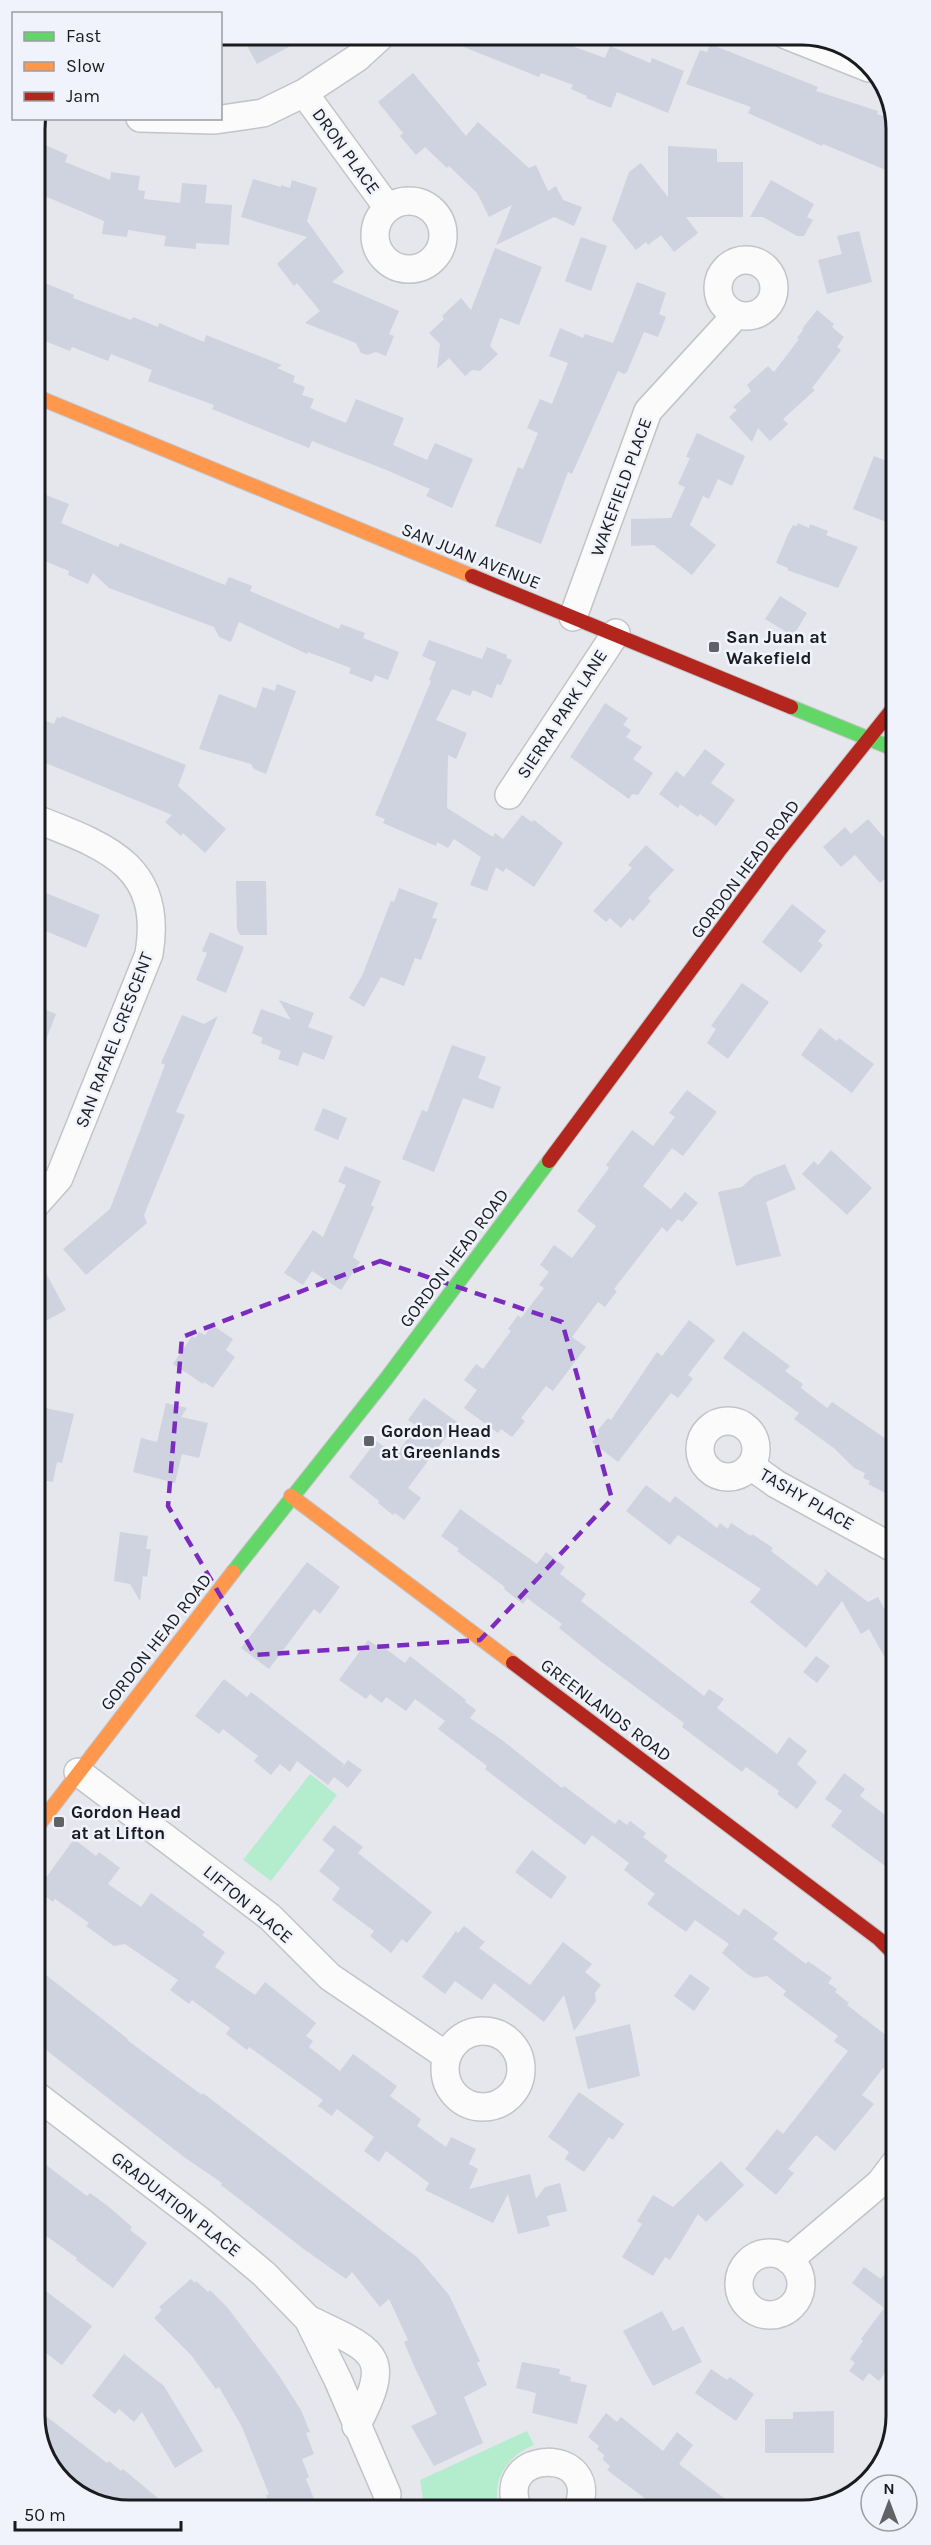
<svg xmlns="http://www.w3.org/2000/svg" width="931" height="2545" font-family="Karla,sans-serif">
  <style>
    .green { fill: #b4ecce }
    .building { fill: #cfd2df }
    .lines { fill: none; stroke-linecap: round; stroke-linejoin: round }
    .street-casing { stroke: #c3c4c8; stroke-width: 30 }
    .fast-casing { stroke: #c3c4c8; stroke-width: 16 }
    .slow-casing { stroke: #c3c4c8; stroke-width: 16 }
    .jam-casing { stroke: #c3c4c8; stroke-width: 16 }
    .street { stroke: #fbfbfc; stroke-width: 27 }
    .fast { stroke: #63d668; stroke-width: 14 }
    .slow { stroke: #ff974d; stroke-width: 14 }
    .jam { stroke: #b3261e; stroke-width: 14 }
    .marked { fill: none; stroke: #7b2cbf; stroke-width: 4.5; stroke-dasharray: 12 8; stroke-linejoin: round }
    .poi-dot { fill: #616266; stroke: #f1f3fc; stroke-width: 2 }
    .labels { text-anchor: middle; stroke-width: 5; stroke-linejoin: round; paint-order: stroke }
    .street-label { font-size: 18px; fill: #1a1b1e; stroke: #f1f3fc }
    .poi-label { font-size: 18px; font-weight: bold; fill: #1a1b1e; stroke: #f1f3fc; text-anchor: start }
    .rim { fill: none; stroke: #1a1b1e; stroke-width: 3 }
  </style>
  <rect width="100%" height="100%" fill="#e6e7ec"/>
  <path class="green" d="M310,1774L337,1795L271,1881L243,1860Z
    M527,2431L534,2445C507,2456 491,2480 499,2509H420L423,2498L420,2480Z"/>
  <path class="building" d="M241,35H311L257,64Z
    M434,35H542L605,58L610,46L650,63L652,58L684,71L668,113L617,92L611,108L586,98L587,96L571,89L573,85L541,73L539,77Z
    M710,44L818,87L816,91L878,111L877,114L892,119L886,135L893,138V173L823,144L822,146L748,113L751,107L686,84L700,50L707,52Z
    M413,73L466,136L478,122L529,168L536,165L548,191L556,186L563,200L582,207L574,226L554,217L496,245L512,205L489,217L477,193L449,166L447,168L425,147L416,155L400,136L403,133L378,102Z
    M45,145L68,155L65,162L110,180L111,172L140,176L138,190L145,191L144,199L180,203L182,183L207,185L205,203L232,205L229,245L196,243V249L164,246L166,236L128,230L127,237L102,234L104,221L35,192V168Z
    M668,146L717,149V162H743V217H686L698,233L674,252L661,235L648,245L646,242L636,250L612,220L629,172L641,163L668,197Z
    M253,179L281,187V185L290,188L292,180L317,188L307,221L344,272L332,282L399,311L389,334L394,336L386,356L376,352L367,355L361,353L356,343L305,323L320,311L297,283L294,286L277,264L307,237L241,217Z
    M771,180L814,204L807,217L813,220L804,236H797L763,217H750Z
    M859,231L872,282L827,294L818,260L842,254L837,236Z
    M581,237L607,246L591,291L565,281Z
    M495,248L542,267L519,325L500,318L490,346L498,354L480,371L472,370L465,376L449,358L437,369L440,344L429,333L444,319L442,316L461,298L471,310Z
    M35,279L74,295L73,298L131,320L133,317L158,327L159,323L204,342L206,335L282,365L277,368L295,376L293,382L305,387L302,395L314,399L310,408L346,423L356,399L404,418L393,445L427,460L435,443L473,459L452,508L426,496L430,489L384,469L312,441L309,448L212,409L214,405L148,381L152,370L111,354L108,361L72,347L70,351L35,337Z
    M637,282L666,293L659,314L666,317L658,337L644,332L627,372L624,374L618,371L572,474L568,472L541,544L495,526L518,467L523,469L538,433L527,428L540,399L552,404L568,363L549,356L560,328L583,338L585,334L613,343Z
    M817,310L834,324L832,327L844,337L837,347L841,350L812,388L815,390L783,419L788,424L770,441L758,428L752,442L729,417L737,410L733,407L751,391L747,385L768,366L774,372L799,339L797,338L803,330L802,329Z
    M697,433L745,456L732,486L718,479L709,499L703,496L690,525L716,545L692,575L654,545L631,546V519L671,518L685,487L678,484L690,458L686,457Z
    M874,456L894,464V525L853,509Z
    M46,495L69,504L61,523L118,547L120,543L225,585L229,577L252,586L250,591L339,629L341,624L365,633L363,638L399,652L388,680L375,675L372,682L349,673L351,668L308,652L307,654L239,622L231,642L219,637L214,627L109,588L93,573L88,584L68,575L69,571L35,557V499L43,503Z
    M798,523L809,528L810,524L828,531L826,535L858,547L838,588L787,570L788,568L776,563L788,534L793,525L797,526Z
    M780,596L807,613L793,636L765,619Z
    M429,640L482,659L487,647L507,655L506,658L512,660L501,685L497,684L492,698L473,690L470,696L452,689L436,720L467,733L456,759L448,755L447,808L493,837L495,833L503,839L522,815L532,822L534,820L563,843L534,887L506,868L503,872L496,867L487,891L470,885L481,857L454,839L448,848L437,842L436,846L383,823L385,819L375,815L431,681L429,680L436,662L422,656Z
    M277,684L296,691L266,774L254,769L251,764L199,749L219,694L256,708L263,687L275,691Z
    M605,703L628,718L623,725L631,730L626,737L642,747L633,759L653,773L638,795L632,794L629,799L570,757Z
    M62,716L186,765L178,786L226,829L205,853L183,833L181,836L165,822L172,815L36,759L35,717L54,724L57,717L61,718Z
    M705,749L725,764L711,783L735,800L716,826L700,814L698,817L680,804L678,808L659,794L676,771L684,777Z
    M868,819L894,849V871L880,883L855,855L841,867L823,847L845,827L851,834Z
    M646,845L674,870L648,898L651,901L633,921L630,918L621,928L610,918L606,922L593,911L632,868L628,865Z
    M236,881H266L267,935H240L237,929Z
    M399,888L438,903L432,918L437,919L421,960L415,958L404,986L381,977L364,1007L349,998L362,976L391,901L394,902Z
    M46,893L100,915L86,948L41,929L46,919L36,915Z
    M792,904L826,931L818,941L823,945L801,973L762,942Z
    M210,932L244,947L226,993L196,980L207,953L202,951Z
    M742,983L769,1002L728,1059L707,1043L716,1029L711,1026Z
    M279,1000L314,1013L308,1027L333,1036L324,1060L303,1052L298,1066L278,1059L281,1051L261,1043L263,1038L252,1033L261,1009L291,1020Z
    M36,1006L56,1014L37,1063H36Z
    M182,1015L204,1024L218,1016L176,1112L185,1115L144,1215L147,1223L86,1275L63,1249L110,1209L165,1065L161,1063Z
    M820,1028L837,1041L839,1038L874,1064L852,1093L801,1055Z
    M452,1045L486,1057L478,1078L501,1087L493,1109L463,1098L434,1172L402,1159L422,1110L427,1112Z
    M687,1090L717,1112L683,1156L672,1148L643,1186L671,1209L685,1192L698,1203L682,1222L678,1219L667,1232L662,1227L614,1289L617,1291L605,1307L598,1302L572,1337L586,1347L553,1391L546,1386L521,1418L525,1421L512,1437L501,1429L498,1433L464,1408L477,1390L464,1380L476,1364L483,1369L511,1331L508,1329L518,1315L521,1318L544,1288L539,1285L549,1272L540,1265L554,1245L572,1258L596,1226L577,1211L609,1168L606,1165L632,1130L653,1146L675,1117L669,1113Z
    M323,1108L347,1118L338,1140L314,1130Z
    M831,1150L872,1188L847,1215L802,1174L814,1161L818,1165Z
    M785,1164L796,1189L766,1202L781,1256L736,1266L718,1192L742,1187L754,1176Z
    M345,1166L381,1181L371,1205L374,1207L353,1257L360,1262L341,1290L312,1271L303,1285L284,1273L313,1230L323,1237L346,1185L338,1182Z
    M36,1255L66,1310L36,1326Z
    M689,1320L715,1340L688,1375L693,1379L678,1398L671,1393L618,1462L592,1442L599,1433L597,1431L608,1418L611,1420L657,1352L662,1356Z
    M212,1325L233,1339L226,1350L235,1357L213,1388L204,1382L203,1384L173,1364L192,1336L195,1338L199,1332L205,1335Z
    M743,1331L790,1366L785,1371L803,1384L801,1388L827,1408L832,1402L895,1445V1498L868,1484L870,1481L863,1478L865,1473L854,1468L835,1449L794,1419L799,1413L723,1358Z
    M424,1398L457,1422L408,1488L421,1498L404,1520L395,1513L393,1515L378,1503L379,1501L349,1477L376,1441L396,1455L417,1426L408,1420Z
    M166,1403L187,1408L181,1417L208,1423L199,1458L182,1454L175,1483L133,1472L141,1438L157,1442Z
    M36,1406L74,1414L62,1463L57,1462L53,1482L37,1479Z
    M646,1485L670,1503L675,1496L717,1528L720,1523L728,1529L731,1523L751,1536L752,1534L773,1548L771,1551L817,1586L827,1573L824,1569L868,1602L878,1597L887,1614L895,1610V1676L869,1629L861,1634L842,1601L806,1648L750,1602L761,1589L678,1535L670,1545L626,1511Z
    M460,1509L537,1564L546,1552L565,1567L560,1574L586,1594L581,1601L704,1696L709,1689L724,1699L717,1708L777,1754L789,1737L807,1751L797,1764L817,1782L797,1809L777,1794L779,1791L746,1767L742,1772L682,1727L684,1723L599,1660L559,1628L562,1624L527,1598L523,1604L504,1589L505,1587L457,1551L459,1549L441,1536Z
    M120,1532L148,1536L146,1549H151L147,1577L143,1576L140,1601L130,1584L114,1581Z
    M307,1562L340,1587L320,1614L314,1609L269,1669L241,1648Z
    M368,1640L377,1646L379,1644L405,1663L410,1656L466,1700L465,1702L476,1710L470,1718L502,1740L562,1788L564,1786L615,1824L619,1819L627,1825L630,1821L646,1833L643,1837L668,1856L664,1861L739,1916L744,1908L778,1933L773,1939L806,1964L808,1961L832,1978L828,1983L837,1989L835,1992L849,2003L847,2005L896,2043V2078L883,2068L862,2095L874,2104L835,2151L816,2135L788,2169L794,2173L776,2195L745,2169L777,2129L783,2134L848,2051L834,2041L838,2036L783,1995L786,1991L767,1976L754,1978L747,1974L722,1953L729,1944L695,1920L686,1932L647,1904L655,1894L624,1870L629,1863L592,1835L585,1845L520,1796L485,1769L487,1766L438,1729L445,1721L415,1699L406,1711L386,1697L382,1703L370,1694L366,1699L339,1680Z
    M816,1656L830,1666L817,1683L803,1672Z
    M224,1679L247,1697L251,1692L344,1764L341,1769L348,1760L362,1770L348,1788L334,1777L328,1785L297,1761L290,1772L280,1764L271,1775L254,1761L258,1756L223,1729L219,1734L195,1716Z
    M844,1773L865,1789L860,1796L896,1823V1874L831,1826L842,1811L825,1799Z
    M334,1825L363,1847L358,1853L432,1912L407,1943L402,1939L391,1953L370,1936L374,1931L332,1900L340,1888L319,1871L335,1850L322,1840Z
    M74,1839L96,1856L99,1852L120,1868L108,1884L141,1907L151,1893L205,1932L202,1935L225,1952L215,1967L255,1995L265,1982L316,2023L306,2036L313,2041L309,2047L340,2071L353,2054L397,2086L390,2096L421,2119L417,2126L446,2147L451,2137L476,2149L469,2164L478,2169L469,2189L530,2174L536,2199L545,2187L560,2183L567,2211L547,2216L550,2226L518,2234L508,2194L493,2223L425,2190L429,2183L386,2151L379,2162L364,2151L374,2137L337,2109L332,2116L318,2106L323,2100L249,2047L247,2050L226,2034L230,2028L192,2000L189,2004L170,1990L178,1980L125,1944L114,1946L86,1926L89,1923L55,1899L53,1902L37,1890Z
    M532,1850L567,1877L551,1899L515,1872Z
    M464,1926L485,1942L479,1948L530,1985L563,1942L592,1964L585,1972L601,1985L595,1993L596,2001L574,2031L564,1995L544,2022L494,1983L482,2000L455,1981L445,1994L422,1977L456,1931L458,1933Z
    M37,1968L119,2032L128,2039L127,2040L202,2095L203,2093L418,2258L449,2295L480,2361L477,2363L487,2385L464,2397L483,2443L434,2466L411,2426L437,2414L415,2368L404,2342L408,2340L389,2299L380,2307L352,2272L346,2279L305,2250L221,2185L222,2183L184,2157L37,2043Z
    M690,1974L710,1988L694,2011L674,1996Z
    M630,2024L640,2076L588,2089L575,2037Z
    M579,2092L624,2124L613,2140L609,2137L584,2172L565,2159L569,2152L548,2137Z
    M37,2158L87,2196L90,2193L109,2207L132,2227L130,2230L147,2243L113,2288L76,2260L77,2258L38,2230Z
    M721,2161L744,2185L706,2222L698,2214L670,2260L665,2257L653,2276L622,2257L642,2224L637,2221L653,2195L673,2207Z
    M896,2259V2358L879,2381L869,2373L863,2381L849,2371L855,2363L850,2359L863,2341L861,2339L884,2308L852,2283L864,2267L881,2279Z
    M191,2279L195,2283L196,2281L208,2292L210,2290L227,2307L278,2374L301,2410L310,2432L306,2433L314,2454L302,2459L309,2477L306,2479L318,2509L272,2510L266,2495L269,2494L242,2427L219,2387L216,2389L191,2355L154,2318L162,2310L159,2307Z
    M38,2285L92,2326L62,2365L38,2347Z
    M662,2311L673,2331L683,2326L702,2362L653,2386L623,2331Z
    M124,2354L164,2386L203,2451L175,2468L142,2412L134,2422L119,2409L115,2414L92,2396Z
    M522,2362L560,2369L559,2374L571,2377L570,2381L587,2385L577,2424L532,2413L536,2393L516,2388Z
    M711,2369L727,2380L730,2377L754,2394L736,2421L695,2393Z
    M38,2410L107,2463L109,2461L121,2471L123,2469L172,2510H123L67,2487L38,2441Z
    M834,2411V2453H765V2419H793V2412Z
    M606,2413L617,2422L621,2417L663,2451L677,2432L693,2445L679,2464L737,2508H658L607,2470L610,2466L603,2460L604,2455L597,2449L599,2446L588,2437Z"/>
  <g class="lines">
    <g class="street-casing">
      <path id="street" d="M786,35L869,68
        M304,93L388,208
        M140,118L215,120L263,113L304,93L357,58L382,35
        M375 235a34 34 0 1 1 68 0a34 34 0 1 1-68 0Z
        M718 288a28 28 0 1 1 56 0a28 28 0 1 1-56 0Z
        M573,617L648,411L736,315
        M509,795L616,633
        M36,819C105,846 164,865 149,954L59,1178L36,1204
        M700 1449a28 28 0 1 1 56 0a28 28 0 1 1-56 0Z
        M751,1466L776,1484L895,1549
        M78,1772L270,1917L330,1977L447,2056
        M445 2069a38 38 0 1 1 76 0a38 38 0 1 1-76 0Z
        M37,2096L203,2223L264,2274L308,2319L338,2380L387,2494
        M739 2284a31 31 0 1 1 62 0a31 31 0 1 1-62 0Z
        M789,2260L880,2183L896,2162
        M308,2319C372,2350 396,2353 356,2426
        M518,2509C492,2448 602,2446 578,2508"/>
    </g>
    <g class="fast-casing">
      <path id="fast" d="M791,707L894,749
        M233,1572L386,1379L549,1161"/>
    </g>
    <g class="slow-casing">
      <path id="slow" d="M35,396L472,576
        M291,1496L513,1663
        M37,1827L233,1572"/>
    </g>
    <g class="jam-casing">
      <path id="jam" d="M472,576L791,707
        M549,1161L779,851L894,707
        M513,1663L879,1939L896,1956"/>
    </g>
    <use href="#street" class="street"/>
    <use href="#fast" class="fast"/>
    <use href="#slow" class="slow"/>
    <use href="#jam" class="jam"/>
  </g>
  <path class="marked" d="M380,1261L562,1322L612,1499L480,1640L255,1655L168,1506L182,1337Z"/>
  <g class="poi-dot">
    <rect x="708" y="641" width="12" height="12" rx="3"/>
    <rect x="363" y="1435" width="12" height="12" rx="3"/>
    <rect x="53" y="1816" width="12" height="12" rx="3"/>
  </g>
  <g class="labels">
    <g class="street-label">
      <text transform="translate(346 151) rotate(54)" y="6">DRON PLACE</text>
      <text transform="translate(621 487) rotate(-70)" y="6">WAKEFIELD PLACE</text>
      <text transform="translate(471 556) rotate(22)" y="6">SAN JUAN AVENUE</text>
      <text transform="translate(562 714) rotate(-57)" y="6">SIERRA PARK LANE</text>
      <text transform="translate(745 869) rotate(-53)" y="6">GORDON HEAD ROAD</text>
      <text transform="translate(114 1040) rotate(-69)" y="6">SAN RAFAEL CRESCENT</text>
      <text transform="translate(454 1258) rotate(-53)" y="6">GORDON HEAD ROAD</text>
      <text transform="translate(807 1499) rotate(30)" y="6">TASHY PLACE</text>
      <text transform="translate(156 1642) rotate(-52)" y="6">GORDON HEAD ROAD</text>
      <text transform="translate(606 1710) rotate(37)" y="6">GREENLANDS ROAD</text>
      <text transform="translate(248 1904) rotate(40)" y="6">LIFTON PLACE</text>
      <text transform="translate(176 2204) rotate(38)" y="6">GRADUATION PLACE</text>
    </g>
    <g class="poi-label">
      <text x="726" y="643">San Juan at<tspan x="726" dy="21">Wakefield</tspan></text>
      <text x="381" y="1437">Gordon Head<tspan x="381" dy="21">at Greenlands</tspan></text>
      <text x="71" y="1818">Gordon Head<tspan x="71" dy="21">at at Lifton</tspan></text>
    </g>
  </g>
  <path d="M0 0H931V2545H0ZM129 45H802A84 84 0 0 1 886 129V2416A84 84 0 0 1 802 2500H129A84 84 0 0 1 45 2416V129A84 84 0 0 1 129 45Z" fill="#f1f3fc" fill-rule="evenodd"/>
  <path class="rim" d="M129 45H802A84 84 0 0 1 886 129V2416A84 84 0 0 1 802 2500H129A84 84 0 0 1 45 2416V129A84 84 0 0 1 129 45Z"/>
  <rect x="12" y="12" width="210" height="108" fill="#f1f3fc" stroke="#9b9da3" stroke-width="1.5"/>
  <rect x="24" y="32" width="30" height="9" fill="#63d668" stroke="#9b9da3" stroke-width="1.5"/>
  <text x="66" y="42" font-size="18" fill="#1a1b1e">Fast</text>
  <rect x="24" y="62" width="30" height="9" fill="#ff974d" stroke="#9b9da3" stroke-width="1.5"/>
  <text x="66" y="72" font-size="18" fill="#1a1b1e">Slow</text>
  <rect x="24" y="92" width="30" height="9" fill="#b3261e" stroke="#9b9da3" stroke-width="1.5"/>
  <text x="66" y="102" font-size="18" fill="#1a1b1e">Jam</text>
  <g transform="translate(889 2503)"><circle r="28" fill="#f1f3fc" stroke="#9b9da3" stroke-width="1.5"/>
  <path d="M0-4.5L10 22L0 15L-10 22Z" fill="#616266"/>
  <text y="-9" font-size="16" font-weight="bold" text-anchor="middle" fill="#1a1b1e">N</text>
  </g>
  <path d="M15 2521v9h166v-9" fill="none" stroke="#1a1b1e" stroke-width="3"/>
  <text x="24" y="2521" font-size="18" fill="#1a1b1e" stroke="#f1f3fc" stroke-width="4.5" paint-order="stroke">50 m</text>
</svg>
